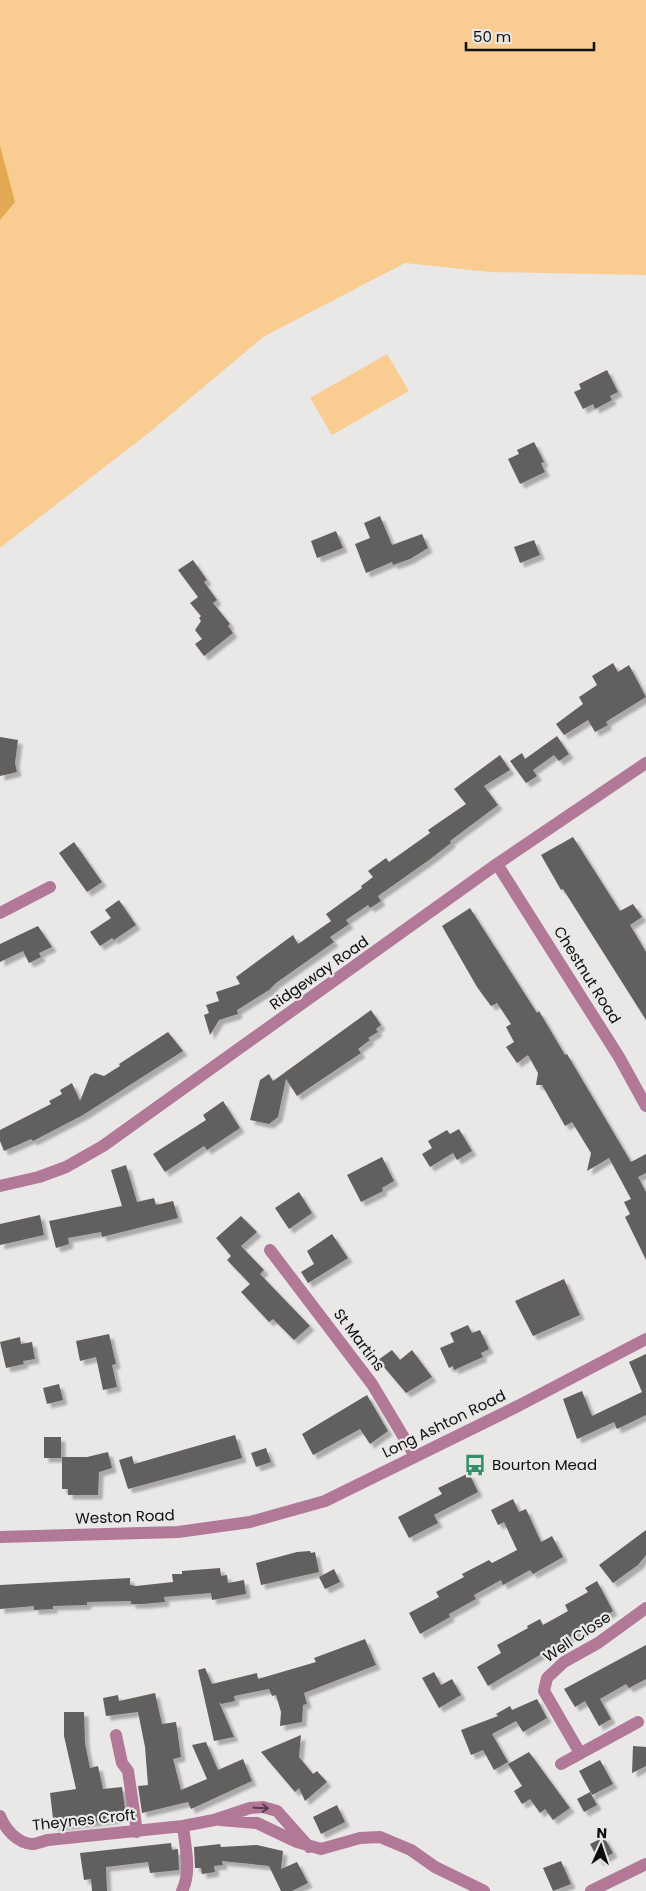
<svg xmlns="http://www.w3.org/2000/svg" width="646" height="1891" font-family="Poppins,sans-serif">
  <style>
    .green { fill: #f9cd92 }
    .forest { fill: #e3a854 }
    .building { fill: #62605e; filter: url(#shadow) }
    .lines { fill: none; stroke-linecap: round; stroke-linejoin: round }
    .minor { stroke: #b17897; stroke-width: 12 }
    .oneway { stroke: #583e4c }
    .labels { text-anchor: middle; stroke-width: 4.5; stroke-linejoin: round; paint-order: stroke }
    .street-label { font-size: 15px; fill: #0f0e0e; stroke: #eae7e7 }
    .poi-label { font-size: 15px; fill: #0f0e0e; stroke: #eae7e7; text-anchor: start }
  </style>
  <defs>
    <filter id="shadow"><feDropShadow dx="4.5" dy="4.5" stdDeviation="1" flood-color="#0004"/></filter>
  </defs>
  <rect width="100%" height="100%" fill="#eae7e7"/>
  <path class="green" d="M0,0H646V275L490,272L405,263L263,337L150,432L0,548Z
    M387,354L409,391L332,435L310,398Z"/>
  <path class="forest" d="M0,146L15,202L0,220Z"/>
  <path class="building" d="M607,370L618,392L610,396L612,400L595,409L593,404L583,409L574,392L581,389L579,384Z
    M534,442L544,462L541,463L545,472L520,484L508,459L519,454L517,450Z
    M380,516L392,545L422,534L428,548L410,559L393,565L392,562L366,573L355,544L370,538L364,523Z
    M336,531L343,548L317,558L311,541Z
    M534,540L540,555L520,563L514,547Z
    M193,560L207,580L204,582L217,600L213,603L230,624L228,626L233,633L204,656L195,644L202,639L195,630L201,621L199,618L201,616L190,603L198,597L178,570Z
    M613,663L618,672L629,665L646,697L612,718L606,722L608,725L595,732L588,720L564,735L556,724L583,704L579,697L597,685L592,676Z
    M557,736L569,754L559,761L554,755L533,770L537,776L526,783L510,761L522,753L525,759Z
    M0,737L18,740L15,763L17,772L0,776Z
    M500,755L510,770L484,786L498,805L450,841L451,843L429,860L378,896L381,901L370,908L368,905L346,920L349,924L330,937L334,942L276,983L269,990L237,1010L238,1014L219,1020L210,1035L204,1015L209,1013L206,1005L219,1001L216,992L240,984L236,977L293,935L298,944L331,921L326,914L362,888L361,886L373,877L368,871L386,858L389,862L430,833L428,830L466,804L454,789Z
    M573,837L620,911L633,904L642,917L630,925L646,952V1020L563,889L561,890L541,855Z
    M74,842L102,882L87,892L59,853Z
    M119,900L136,925L114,940L112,938L100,946L90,932L111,918L105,910Z
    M470,908L537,1013L539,1011L565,1055L567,1054L631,1162L646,1154V1173L638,1177L646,1192V1260L625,1217L630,1214L624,1202L631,1199L609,1158L587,1171L591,1153L572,1122L565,1126L542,1085H536L538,1073L528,1055L517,1063L506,1047L514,1042L506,1027L511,1024L497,1003L491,1006L477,987L442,926Z
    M38,926L52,947L39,953L41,957L29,963L23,951L0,962V944Z
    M371,1010L381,1025L376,1029L378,1032L368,1038L370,1040L358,1049L361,1053L297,1096L286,1079L278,1117L269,1124L250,1120L260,1080L269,1074L273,1081Z
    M168,1032L183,1051L83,1115L33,1141L31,1139L4,1151L0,1141V1130L51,1104L49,1101L62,1094L60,1090L72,1083L80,1101L90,1076L95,1073L104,1076L120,1066L119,1064Z
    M223,1101L240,1128L207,1150L204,1146L165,1172L153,1154L206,1120L203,1115Z
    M459,1129L472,1151L457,1160L453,1153L430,1167L422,1154L432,1148L428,1141L447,1130L450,1134Z
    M382,1157L394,1181L382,1188L383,1191L361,1202L347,1175Z
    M126,1165L137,1202L154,1198L156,1205L173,1201L178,1218L102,1237L101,1232L68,1238L69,1244L56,1248L49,1221L122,1206L111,1170Z
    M299,1192L312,1213L289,1229L275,1208Z
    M40,1215L44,1235L0,1245V1224Z
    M241,1216L257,1232L241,1246L264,1270L260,1274L310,1326L294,1340L273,1319L269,1322L241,1292L250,1284L227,1260L231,1256L216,1238Z
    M332,1234L348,1258L308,1283L301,1272L314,1264L307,1251Z
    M564,1279L580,1315L533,1336L515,1301Z
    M468,1325L472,1333L480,1330L489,1349L481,1353L483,1357L454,1370L453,1366L449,1368L440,1348L454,1342L450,1333Z
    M109,1334L116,1364L112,1365L117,1387L103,1390L96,1357L80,1361L76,1341Z
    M20,1337L21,1344L32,1342L35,1359L23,1361L24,1364L6,1368L0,1342Z
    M392,1350L400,1360L412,1350L432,1377L406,1393L378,1360Z
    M646,1354V1415L617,1429L614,1422L577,1439L563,1399L582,1391L592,1416L642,1392L629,1362Z
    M59,1384L63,1400L47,1404L43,1388Z
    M367,1395L388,1431L370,1444L360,1429L313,1455L302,1434Z
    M235,1435L242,1458L128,1489L119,1460L132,1456L134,1464Z
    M44,1437H61V1458H44Z
    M266,1448L271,1462L256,1467L251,1453Z
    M108,1452L112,1468L99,1472L98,1495H68V1489H62V1457H87Z
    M469,1473L478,1492L434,1515L438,1523L409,1538L398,1517L442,1494L438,1488Z
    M513,1499L519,1512L526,1509L541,1542L552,1536L563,1557L533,1574L530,1570L503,1585L501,1580L474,1595L476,1599L449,1614L450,1617L420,1634L409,1613L439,1597L436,1592L464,1577L462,1574L489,1560L492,1563L517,1550L504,1522L498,1525L491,1510Z
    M646,1530V1555L638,1565L613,1583L599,1565Z
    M310,1551L311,1553L315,1552L319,1572L261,1585L256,1563L297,1552Z
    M220,1568L221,1576L227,1575L228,1583L244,1580L246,1594L212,1600L211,1593L164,1597L165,1602L143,1604H131V1601L87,1602V1605L53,1606V1609L34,1610V1606L0,1609V1585L130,1578V1585L136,1586L173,1582L172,1574H182V1571Z
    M334,1569L340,1582L325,1589L319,1577Z
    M597,1581L613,1611L488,1686L477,1667L501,1653L497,1645L528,1628L527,1626L540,1619L543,1625L568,1611L565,1605L588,1592L585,1588Z
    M365,1639L376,1665L304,1693L307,1704L303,1705L302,1722L280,1726L281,1712L276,1695L272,1696L269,1689L234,1696L235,1701L221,1704L219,1702L234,1737L214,1741L198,1670L205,1668L212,1684L257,1673L258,1679L316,1662L314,1658Z
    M646,1645V1679L629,1688L626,1684L600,1699L611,1719L599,1726L585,1701L575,1707L564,1689Z
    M434,1672L441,1685L452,1679L461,1695L439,1708L422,1678Z
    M155,1693L162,1724L176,1722L181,1757L173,1759L181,1790L207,1779L192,1745L206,1742L218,1770L243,1759L252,1781L191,1809L188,1802L142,1813L138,1786L148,1785L145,1747L138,1712L106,1716L103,1698L118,1695L119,1701Z
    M537,1699L547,1718L523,1732L516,1721L492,1734L508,1762L494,1770L483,1750L471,1755L461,1730L498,1716L496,1714L510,1706L512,1710Z
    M64,1712H84L85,1743L90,1768L98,1766L103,1789L122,1787L126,1816L117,1817V1819L54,1827L50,1793L76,1789L64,1736Z
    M301,1735L299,1757L313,1774L317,1771L327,1782L305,1801L299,1788L295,1792L261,1752Z
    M633,1746L646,1747V1766L632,1773Z
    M529,1752L570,1808L553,1820L545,1809L540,1813L530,1799L522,1804L514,1791L522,1786L508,1764Z
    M600,1760L613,1784L592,1795L579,1771Z
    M590,1792L597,1805L584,1812L577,1799Z
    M337,1805L345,1822L321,1834L313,1817Z
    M604,1837L613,1853L599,1861L590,1844Z
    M171,1843L172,1850L178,1849L179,1870L150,1873L148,1862L106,1867L107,1891H92L91,1879L84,1880L80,1853Z
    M220,1844L221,1847L257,1845L283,1851L281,1869L297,1862L308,1883L292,1891H281L269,1866L222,1861L223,1865L214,1866L215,1872L202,1874L201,1868H195L194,1847Z
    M561,1861L571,1884L553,1891L543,1868Z"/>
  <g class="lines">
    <path class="minor" d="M497,864L619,1057L646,1106
      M0,913L50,887
      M0,1186L39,1177L66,1167L103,1146L497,864L646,763
      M270,1250L372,1384L415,1456
      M0,1537L178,1532L250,1522L325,1501L518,1406L646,1339
      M116,1735L122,1763L128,1771L137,1832
      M580,1753L544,1691L547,1678L564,1662L598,1643L646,1608
      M561,1764L638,1722
      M0,1816C5,1829 17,1843 32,1844C37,1844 43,1841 48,1840L183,1826L214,1820L250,1808L263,1807L277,1811L309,1847
      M220,1820L257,1823L297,1842L321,1849L360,1838L380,1837L411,1850L435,1867L484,1891
      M182,1891C192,1871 185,1847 183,1826
      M591,1891L646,1864"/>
  </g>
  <defs><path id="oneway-shaft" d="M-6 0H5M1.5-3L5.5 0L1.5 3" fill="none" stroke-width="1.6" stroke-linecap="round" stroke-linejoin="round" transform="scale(1.25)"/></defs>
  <use class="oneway" href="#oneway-shaft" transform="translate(261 1808) rotate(3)"/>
  <defs>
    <g id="bus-bare" transform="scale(1.725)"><path d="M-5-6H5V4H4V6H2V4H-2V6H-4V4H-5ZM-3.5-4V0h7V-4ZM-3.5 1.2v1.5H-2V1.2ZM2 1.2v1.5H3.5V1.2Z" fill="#339169" stroke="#eae7e7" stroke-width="2.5" paint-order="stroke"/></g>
  </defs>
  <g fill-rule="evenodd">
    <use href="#bus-bare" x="475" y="1465"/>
  </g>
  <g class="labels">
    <g class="street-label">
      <text transform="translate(319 973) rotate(-35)" y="5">Ridgeway Road</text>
      <text transform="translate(587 975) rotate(58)" y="5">Chestnut Road</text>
      <text transform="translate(359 1340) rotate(53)" y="5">St Martins</text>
      <text transform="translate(444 1424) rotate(-26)" y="5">Long Ashton Road</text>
      <text transform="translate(125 1517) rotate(-2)" y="5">Weston Road</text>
      <text transform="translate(577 1637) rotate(-34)" y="5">Well Close</text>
      <text transform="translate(84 1820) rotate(-6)" y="5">Theynes Croft</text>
    </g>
    <g class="poi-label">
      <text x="492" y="1470">Bourton Mead</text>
    </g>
  </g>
  <g transform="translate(601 1846) rotate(3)" stroke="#eae7e7" stroke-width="4" paint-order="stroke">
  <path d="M0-4L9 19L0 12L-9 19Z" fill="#0f0e0e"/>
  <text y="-8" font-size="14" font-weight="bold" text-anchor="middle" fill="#0f0e0e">N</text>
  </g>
  <path d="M466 42v8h128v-8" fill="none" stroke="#0f0e0e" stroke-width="2.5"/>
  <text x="473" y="42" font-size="15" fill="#0f0e0e" stroke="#eae7e7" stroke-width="4" paint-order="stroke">50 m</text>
</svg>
